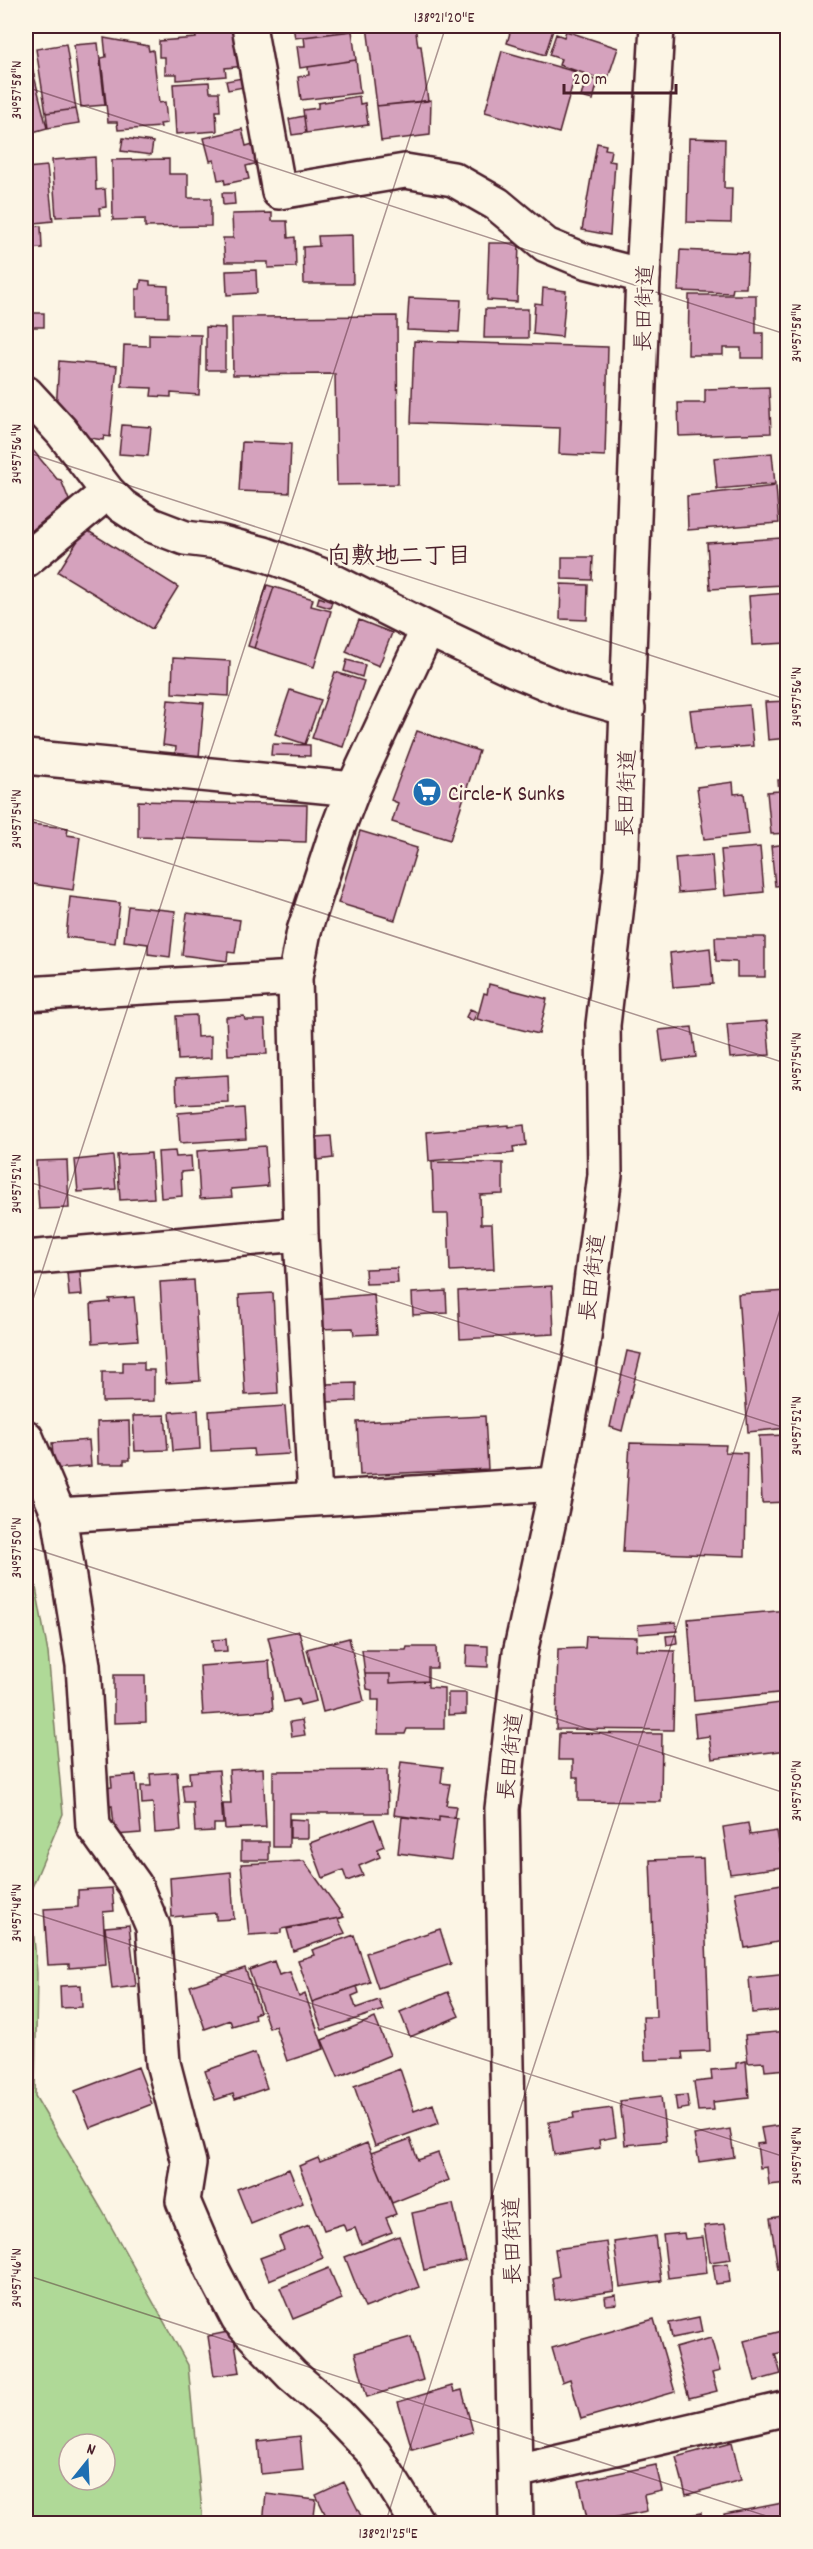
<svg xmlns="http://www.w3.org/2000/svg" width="813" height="2549" font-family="Dekko,'Klee One',sans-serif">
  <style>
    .green { fill: #afd997; stroke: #7c7c61; stroke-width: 1.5; fill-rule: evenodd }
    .building { fill: #d5a2bd; stroke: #4a1f2b; stroke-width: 1.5 }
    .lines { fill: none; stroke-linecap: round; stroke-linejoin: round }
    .minor-casing { stroke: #4a1f2b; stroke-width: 38 }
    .secondary-casing { stroke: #4a1f2b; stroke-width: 38 }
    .minor { stroke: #fcf5e5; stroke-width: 33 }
    .secondary { stroke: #fcf5e5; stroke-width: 33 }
    .ticks { fill: none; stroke: #4a1f2b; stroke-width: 1.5; stroke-opacity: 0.45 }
    .labels { text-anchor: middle; stroke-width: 4.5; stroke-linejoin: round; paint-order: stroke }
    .street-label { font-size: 22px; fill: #4a1f2b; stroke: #fcf5e5 }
    .poi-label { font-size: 22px; fill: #4a1f2b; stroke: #fcf5e5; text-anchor: start }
    .neighbourhood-label { font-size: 24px; font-weight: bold; fill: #4a1f2b; stroke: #fcf5e5 }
    .neatline { fill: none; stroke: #4a1f2b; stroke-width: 2 }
    .ticks-label { font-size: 15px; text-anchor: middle; fill: #4a1f2b }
  </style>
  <rect width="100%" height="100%" fill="#fcf5e5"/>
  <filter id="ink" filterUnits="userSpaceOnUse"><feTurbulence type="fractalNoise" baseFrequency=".0167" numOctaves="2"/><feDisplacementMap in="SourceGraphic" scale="12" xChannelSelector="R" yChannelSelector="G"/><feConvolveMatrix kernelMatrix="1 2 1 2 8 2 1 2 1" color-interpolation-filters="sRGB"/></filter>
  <g filter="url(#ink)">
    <path class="green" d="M26,1533L48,1653L63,1814L30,1892L37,1973L35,2096L102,2210L188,2365L203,2523H26ZM69,2444H105V2480H69Z"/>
    <path class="building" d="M113,26H148L149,30H113Z
      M161,26H193V29L161,32Z
      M216,26H235V28L217,29Z
      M293,26H352V31L295,38Z
      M367,26H415L418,46H421L428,101L377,106Z
      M512,26H538L553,30L545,55L507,43Z
      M242,30L245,66L225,68L226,76L177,80V74H165V57H159V41L196,38L195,33Z
      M352,31L356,60L300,68L297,46H305L304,37Z
      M566,31L618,48L607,81L559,65L561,59L549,55L556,34L564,37Z
      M104,38L148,46L149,51L153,50L159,103L165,102L167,123L160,124L161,127L118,130L117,122H108L101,58L106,57Z
      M26,43L47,128L26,134Z
      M98,43L105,105L81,107L74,45Z
      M66,44L76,109L46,113L36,49Z
      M502,51L576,72L559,133L485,112Z
      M356,60L360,93L301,100L298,77L309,75L308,67Z
      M247,77L249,86L228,90L226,81Z
      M586,77L598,81L593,100L581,97Z
      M209,82L210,92H219L220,111H216L217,131L176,134L173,84Z
      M359,96L360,104L365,103L368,125L306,133L303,110L318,108V103Z
      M431,100L430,135L381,141L377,106Z
      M76,109L79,123L48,128L46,113Z
      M304,116L306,133L292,135L289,119Z
      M242,129L246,146L253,144L258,163L246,166L249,179L225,184L224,179L218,180L214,160L210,161L204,138Z
      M123,138L153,142L151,155L121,151Z
      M689,138L725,139L724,188H732L731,223L687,222Z
      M597,143L606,145L605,149L611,150L609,161L615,162L610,235L582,230Z
      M95,157L96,190L105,189L106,207L99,208L100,215L56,217L52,160Z
      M169,159V174H188V198H211V226L145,227V219L113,220L112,160Z
      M47,166L53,221L26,224V168Z
      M222,193H234L235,204L223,205Z
      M272,213V221H287L288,238L295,237L296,267L268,268V262H225L223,238H233L232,214Z
      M41,226L42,248L26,249V227Z
      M352,235L353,284H304L303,247L319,246L318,236Z
      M489,243H519L517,302L487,300Z
      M680,250L748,253L746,288H733L732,293L678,291Z
      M256,270L257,293L227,295L226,271Z
      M141,280L150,281V285L168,286V317L136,316V289H140Z
      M543,288L566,291L562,337L533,334L535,303L542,304Z
      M689,295H756V333H763V358H741V348H723V355H688Z
      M409,298L461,300L459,332L407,330Z
      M485,309H528V338H484Z
      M32,313H44V327H32Z
      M397,316L398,484L337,485L335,374L233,375L232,317Z
      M206,327L225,328V370H206Z
      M149,334L201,335L199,395L171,393V397L151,396L152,388L122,387L124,345L149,346Z
      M414,341L608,347L605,456L559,454L560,428L411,423Z
      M59,361L117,366L110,437L104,436L103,440L77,436L56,411Z
      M769,387L771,433L679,436L678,403H705V389Z
      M122,425L151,427L148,456L119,454Z
      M26,442L57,479L61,480L69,500L30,532L28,529H26Z
      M242,442L291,444L289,493L239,491Z
      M772,453L775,484L717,489L714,458Z
      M776,486L779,523L688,530L687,496Z
      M85,529L178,587L152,629L58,572Z
      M781,538L784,585L710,589L707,543Z
      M562,557H593L592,580L562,579Z
      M561,584L588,585L587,620L560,619Z
      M267,585L274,587L254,648L248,646Z
      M274,587L313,599L311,606L331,611L314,667L254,648Z
      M788,593V643L752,645L749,596Z
      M319,597L332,602L330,608L317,604Z
      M359,620L392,633L379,666L346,652Z
      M173,658L230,661L229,696L172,693Z
      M347,660L365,665L362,677L344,671Z
      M335,672L364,681L343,747L312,738Z
      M290,690L321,700L305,744L275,734Z
      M168,700L204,703L199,757L175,755L176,747L163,745Z
      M788,701V738L768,740L765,702Z
      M749,705L753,746L695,750L690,710Z
      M417,731L479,751L450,840L392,822L398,803L391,800Z
      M272,744L310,745V756L271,755Z
      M778,780H788V833L771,834L767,792L779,791Z
      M733,782L734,794L744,793L749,834L704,839L697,787Z
      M138,801L307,805L306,842L138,837Z
      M29,824L68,828L67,835L80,837L73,890L26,883V853Z
      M360,831L417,848L395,920L338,903Z
      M788,844V885L775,886L771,846Z
      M760,847L764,892L725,896L721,850Z
      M712,855L715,890L678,893L675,858Z
      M70,897L120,903L115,943L66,937Z
      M128,906L175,911L170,957L148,954V944L124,941Z
      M187,913L240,920L235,953L228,952L227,961L182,955Z
      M788,931V973L783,932Z
      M715,937H765V977H737V962L716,961Z
      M710,948L713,984L673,987L670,953Z
      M489,984L547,999L539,1034L477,1019L484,993L487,994Z
      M470,1009L477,1012L473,1021L466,1017Z
      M196,1015L197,1037L211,1036V1058L178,1060L176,1016Z
      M244,1016L245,1020H265L267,1054L228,1055L226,1017Z
      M767,1021L770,1055L730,1058L727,1024Z
      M692,1027L696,1057L663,1061L659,1030Z
      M228,1075L229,1103L177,1105L176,1078Z
      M244,1108L246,1139L180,1143L178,1113Z
      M508,1125V1127L524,1125L526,1145L513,1147L514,1153L429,1161L427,1132Z
      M331,1136L333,1158L318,1160L315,1137Z
      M265,1146L268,1186L231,1189L232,1197L200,1199L197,1151Z
      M175,1151L176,1157L191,1156L192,1171L181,1172L182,1196L161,1198L158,1152Z
      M151,1153L154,1198L120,1200L117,1155Z
      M113,1156L116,1189L78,1192L75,1160Z
      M67,1160L69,1208L39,1209L36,1161Z
      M432,1162L503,1163V1194L480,1195L481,1224H492L494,1269L450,1271L448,1214H434Z
      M397,1268L398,1283L366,1284L365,1269Z
      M80,1271L82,1295L69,1296L67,1272Z
      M194,1280L200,1381L166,1383L160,1282Z
      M552,1286L554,1334L460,1339L458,1291Z
      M446,1291L447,1313L413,1315L412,1293Z
      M788,1291V1428L748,1432L738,1294Z
      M273,1293L278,1393L245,1395L239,1295Z
      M374,1294L377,1334L354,1335L353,1328L319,1329L317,1299Z
      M134,1297L138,1340L93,1343L91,1304L110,1302L109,1299Z
      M627,1351L641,1354L622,1431L610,1427Z
      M123,1362H144V1370H154V1401L102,1402V1372H123Z
      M356,1383V1401L327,1402L326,1384Z
      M285,1406L289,1454L254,1456L253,1449L211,1451L209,1411Z
      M198,1410L200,1449L173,1451L170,1412Z
      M165,1415L168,1450L135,1451L133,1416Z
      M485,1416L488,1469L360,1475L357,1422Z
      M129,1421L130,1460H124V1464H98L97,1422Z
      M788,1435V1502L762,1503L759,1436Z
      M89,1440L91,1466L54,1469L52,1443Z
      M630,1443L726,1445L725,1452L747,1453L745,1556L623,1552Z
      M788,1610V1692L694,1701L688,1619Z
      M676,1622L677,1631L639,1634L638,1625Z
      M299,1631L316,1701L300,1705L298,1699L284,1702L268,1637Z
      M676,1635L677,1643L667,1645L666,1636Z
      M586,1636L637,1637L636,1650L675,1651L673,1730L556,1729L558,1649L585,1648Z
      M349,1638L364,1701L323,1712L307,1649Z
      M226,1639L227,1651L213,1652L212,1640Z
      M467,1645L488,1646V1667L466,1666Z
      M407,1647H436L437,1668H428V1681L390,1683V1674H365L362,1650H406Z
      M269,1661L273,1710L203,1715L200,1666Z
      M365,1674H390V1683L428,1681V1687L444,1688V1729H407L405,1734H378L379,1700H372V1690L367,1689Z
      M114,1675H145L146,1722L114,1723Z
      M448,1693H466V1714L448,1715Z
      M788,1702V1750L712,1759L709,1736L696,1738L694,1714Z
      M302,1720L305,1735L292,1737L290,1722Z
      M559,1733L662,1734L661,1802L578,1801V1777H573V1760H558Z
      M401,1762L443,1767L441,1783L450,1784L446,1805L456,1806L454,1818L439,1816V1821L394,1815Z
      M263,1768L266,1827L225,1829L223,1804H231L229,1770Z
      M219,1770L223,1824H214V1831L195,1832L193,1802H184L182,1785L190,1784L189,1772Z
      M387,1770L388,1813H289V1847H273V1771Z
      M177,1772L181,1831L155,1833L153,1803L142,1804L141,1786H151L150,1774Z
      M136,1775L141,1833L115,1835L112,1806L107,1807L106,1788L112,1787L111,1777Z
      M439,1816L457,1818L451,1860L398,1853L402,1817L439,1821Z
      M290,1819L308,1820V1838H290Z
      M374,1819L384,1846L377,1849L380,1857L359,1866L363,1875L347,1881L343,1870L323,1878L310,1843Z
      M748,1823L750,1835L777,1831L783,1867L730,1874L723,1827Z
      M241,1842H269V1860H241Z
      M703,1858L710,2051L682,2052L683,2059L645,2060L643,2017H656L650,1860Z
      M304,1861L344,1917L281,1929V1933L249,1935L241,1864Z
      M231,1872L234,1919L216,1920V1913L172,1917L170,1878Z
      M788,1883V1940L745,1948L735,1892Z
      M112,1888L114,1911L103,1912L106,1965L69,1968V1964L48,1965L44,1909L78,1907V1890Z
      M344,1917L338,1919L345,1933L293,1951L287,1929Z
      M129,1925L136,1986L112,1989L105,1927Z
      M440,1929L451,1964L378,1988L366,1953Z
      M354,1935L370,1982L312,2002L298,1960L314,1955L312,1950Z
      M274,1961L279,1975L290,1972L299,1997L305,1994L324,2049L287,2061L275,2026L269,2028L249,1970Z
      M245,1968L260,2012L254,2014L255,2019L232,2026L230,2020L205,2029L190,1986Z
      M788,1974V2010L752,2013L749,1978Z
      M81,1985L82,2007L61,2008L60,1986Z
      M357,1986L359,1993L352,1996L356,2008L379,2000L383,2010L322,2030L312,2002Z
      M448,1992L459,2016L410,2037L400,2012Z
      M375,2018L390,2055L338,2077L322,2040Z
      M788,2031V2069L765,2071L764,2062L748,2063L745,2035Z
      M255,2053L267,2088L235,2099L233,2094L215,2100L205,2071Z
      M746,2061L749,2098L713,2102L714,2110L698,2111L694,2082L712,2080L711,2070L736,2068V2063Z
      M138,2067L152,2104L90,2128L75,2091Z
      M400,2069L414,2111L433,2104L439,2123L375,2146L354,2086Z
      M687,2095L689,2108L677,2110L675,2096Z
      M661,2096L666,2141L625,2145L620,2101Z
      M612,2108L616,2137L599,2140L600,2148L554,2155L549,2122L574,2118L573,2113Z
      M788,2124V2183L769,2185L767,2167L760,2168L757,2144L764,2143L761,2128Z
      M730,2129L734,2157L699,2162L694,2135Z
      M410,2139L418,2160L438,2153L449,2180L392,2203L371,2153Z
      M367,2143L396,2214L386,2218L392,2232L361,2244L355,2228L346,2231L343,2224L324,2230L299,2166L318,2158L320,2162Z
      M289,2169L303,2203L251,2224L237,2189Z
      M453,2204L466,2261L424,2270L412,2213Z
      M788,2215V2267L778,2269L770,2218Z
      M725,2224L731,2259L710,2262L704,2226Z
      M309,2225L323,2258L269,2280L260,2258L284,2249L279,2237Z
      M684,2233L685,2239L703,2237L707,2273L668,2278L663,2235Z
      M399,2236L419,2287L365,2308L345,2257Z
      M655,2236L661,2281L620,2287L614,2242Z
      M607,2242L614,2291L555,2300L552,2278L559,2276L555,2249Z
      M728,2263L730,2282L716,2284L713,2265Z
      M329,2268L342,2299L293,2319L280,2288Z
      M616,2295L617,2304L606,2305L605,2297Z
      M699,2317L702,2332L672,2338L669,2323Z
      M654,2319L675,2392L581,2419L570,2379L562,2382L552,2348Z
      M233,2331L240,2372L214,2376L208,2336Z
      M782,2331L787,2351L775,2354L781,2374L755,2381L744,2341Z
      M411,2337L423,2380L367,2397L355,2353Z
      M711,2338L720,2371L712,2373L717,2391L689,2398L675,2348Z
      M452,2386L454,2392L462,2390L473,2432L412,2449L398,2402Z
      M300,2436L303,2470L261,2474L258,2441Z
      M732,2442L741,2480L686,2495L676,2457Z
      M788,2454V2477L781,2456Z
      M656,2465L662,2491L644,2495L647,2511L588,2523L579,2481Z
      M344,2482L363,2520L356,2524H330L316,2495Z
      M266,2494L316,2500L313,2524H263Z
      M788,2502V2524H725L724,2514Z
      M701,2513L703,2524H671L670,2519Z"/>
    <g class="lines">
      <g class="minor-casing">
        <path id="minor" d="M249,26L279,192L405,171L453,179L497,204L546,245L585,261L643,276
          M26,393L62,432L108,492L122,506L151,525L185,538L218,542L264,554L321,575L428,629L515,670L568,692L628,709
          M26,560L108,492
          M26,757L353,789
          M26,994L295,978
          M26,1258L301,1234
          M26,1437L59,1515L83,1665L93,1826L135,1885L153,1927L163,2063L189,2163L183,2201L212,2269L238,2319L292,2375L338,2415L374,2453L418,2524
          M315,1498L301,1234L295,978L304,931L335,836L353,789L428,629
          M59,1515L557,1484
          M516,2471L788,2408"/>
      </g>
      <g class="secondary-casing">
        <path id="secondary" d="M516,2524L502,1809L520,1653L557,1484L583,1344L605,1175L603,1025L621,870L643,276L657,26"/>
      </g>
      <use href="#minor" class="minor"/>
      <use href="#secondary" class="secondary"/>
    </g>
  </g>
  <path class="ticks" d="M26,87L788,335M26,452L788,700M26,817L788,1064M26,1181L788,1429M26,1321L446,26M26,1546L788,1794M26,1911L788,2158M26,2275L788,2523M385,2524L788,1285"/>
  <defs>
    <g id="supermarket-disc" transform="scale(1.5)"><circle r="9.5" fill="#1f6fb2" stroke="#fcf5e5"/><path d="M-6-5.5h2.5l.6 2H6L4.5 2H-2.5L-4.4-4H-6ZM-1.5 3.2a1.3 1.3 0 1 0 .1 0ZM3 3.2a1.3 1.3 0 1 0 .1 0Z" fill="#fff"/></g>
  </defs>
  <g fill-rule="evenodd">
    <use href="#supermarket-disc" x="427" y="792"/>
  </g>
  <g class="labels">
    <g class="street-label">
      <text transform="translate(643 308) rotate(-88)" y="8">長田街道</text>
      <text transform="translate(625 793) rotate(-88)" y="8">長田街道</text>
      <text transform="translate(591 1277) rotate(-83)" y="8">長田街道</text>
      <text transform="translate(509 1756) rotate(-84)" y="8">長田街道</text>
      <text transform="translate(511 2241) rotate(-91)" y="8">長田街道</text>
    </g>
    <g class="poi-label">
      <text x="448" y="800">Circle-K Sunks</text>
    </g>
    <g class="neighbourhood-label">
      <text x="399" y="563">向敷地二丁目</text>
    </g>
  </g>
  <rect width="813" height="2549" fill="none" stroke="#fcf5e5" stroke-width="66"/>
  <g transform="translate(87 2462) rotate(18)"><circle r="28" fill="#fcf5e5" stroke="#b59f9b" stroke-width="1.5"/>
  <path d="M0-4.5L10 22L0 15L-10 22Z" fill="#1f6fb2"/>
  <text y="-9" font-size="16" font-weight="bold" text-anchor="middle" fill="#4a1f2b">N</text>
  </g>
  <path d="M564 84v9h112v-9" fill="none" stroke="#4a1f2b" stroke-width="3"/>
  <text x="573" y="84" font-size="18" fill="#4a1f2b" stroke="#fcf5e5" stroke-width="4.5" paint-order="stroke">20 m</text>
  <rect x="33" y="33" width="747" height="2483" class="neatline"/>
  <g class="ticks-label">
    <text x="444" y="22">138°21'20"E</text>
    <text transform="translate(16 90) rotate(-90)" y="5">34°57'58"N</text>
    <text transform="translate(796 333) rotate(-90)" y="5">34°57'58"N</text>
    <text transform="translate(16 454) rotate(-90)" y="5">34°57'56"N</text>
    <text transform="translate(796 697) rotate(-90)" y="5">34°57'56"N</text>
    <text transform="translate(16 819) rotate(-90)" y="5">34°57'54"N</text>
    <text transform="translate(796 1062) rotate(-90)" y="5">34°57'54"N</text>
    <text transform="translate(16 1184) rotate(-90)" y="5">34°57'52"N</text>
    <text transform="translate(796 1426) rotate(-90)" y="5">34°57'52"N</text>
    <text transform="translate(16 1548) rotate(-90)" y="5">34°57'50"N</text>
    <text transform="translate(796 1791) rotate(-90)" y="5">34°57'50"N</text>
    <text transform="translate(16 1913) rotate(-90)" y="5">34°57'48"N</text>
    <text transform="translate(796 2156) rotate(-90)" y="5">34°57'48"N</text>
    <text transform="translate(16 2278) rotate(-90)" y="5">34°57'46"N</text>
    <text x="388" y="2538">138°21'25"E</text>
  </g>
</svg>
